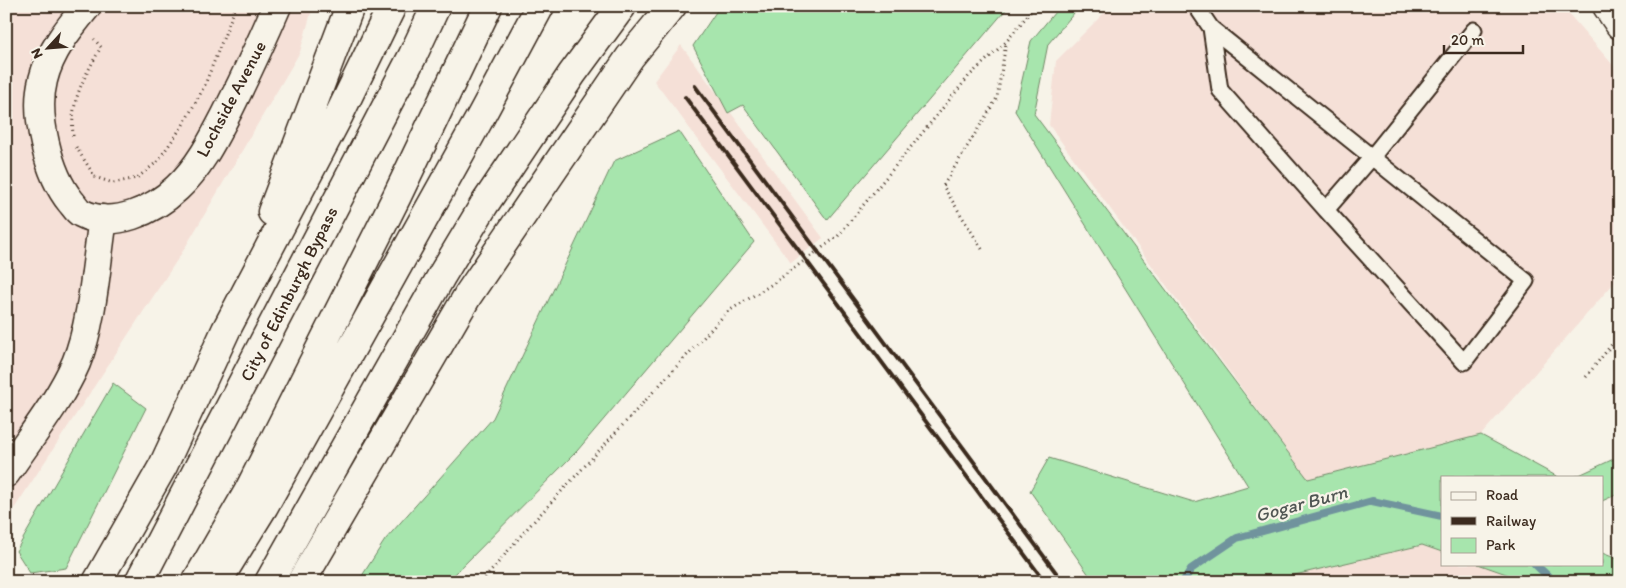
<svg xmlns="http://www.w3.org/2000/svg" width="1626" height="588" font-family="Itim,sans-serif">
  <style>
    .built { fill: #f5e0d7 }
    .green { fill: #a7e5ad; stroke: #718866 }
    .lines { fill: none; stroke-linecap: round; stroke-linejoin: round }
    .stream { stroke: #6f939d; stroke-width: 8 }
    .service-casing { stroke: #3b2a1e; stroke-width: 19 }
    .minor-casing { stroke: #3b2a1e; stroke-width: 31 }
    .primary-casing { stroke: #3b2a1e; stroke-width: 31 }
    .motorway-casing { stroke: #3b2a1e; stroke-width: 31 }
    .path { stroke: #3b2a1e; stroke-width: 3; stroke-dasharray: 1 4; stroke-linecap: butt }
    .service { stroke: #f7f3e8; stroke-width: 15 }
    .minor { stroke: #f7f3e8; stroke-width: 28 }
    .primary { stroke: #f7f3e8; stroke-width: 28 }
    .motorway { stroke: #f7f3e8; stroke-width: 28 }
    .rail { stroke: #3b2a1e; stroke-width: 4 }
    .path-bridge { stroke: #3b2a1e; stroke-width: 3; stroke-dasharray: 1 4; stroke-linecap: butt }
    .labels { text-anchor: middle; stroke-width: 4.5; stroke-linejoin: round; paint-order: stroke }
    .street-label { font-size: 18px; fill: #3b2a1e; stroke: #f7f3e8 }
    .water-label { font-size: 19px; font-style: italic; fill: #505653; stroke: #f7f3e8 }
  </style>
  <rect width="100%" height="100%" fill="#f7f3e8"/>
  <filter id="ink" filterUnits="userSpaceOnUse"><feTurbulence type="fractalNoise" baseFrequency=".02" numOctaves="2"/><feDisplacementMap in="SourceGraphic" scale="10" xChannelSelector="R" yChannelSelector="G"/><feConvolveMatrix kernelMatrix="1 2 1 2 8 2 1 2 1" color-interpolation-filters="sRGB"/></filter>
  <g filter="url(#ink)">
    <path class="built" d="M6,6H313L300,52L183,251L6,521Z
      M1111,6H1562L1612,64L1620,79V276L1481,435L1308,479L1049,125L1056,61Z
      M681,45L823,238L791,263L654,81Z
      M1422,545L1442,552V564H1478L1509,575L1512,582H1282V578Z"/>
    <path class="green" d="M720,6H1009L827,220L743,105L728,113L693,46Z
      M1060,6H1080L1048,44L1034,114L1308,479L1481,435L1558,477H1442V552L1422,545L1282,578V582H1094L1030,491L1049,458L1194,502L1248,486L1015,111L1031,41Z
      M679,131L754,242L577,451L447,582H358L385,540L493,418L614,161Z
      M113,383L146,408L66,568L30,573L16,551Z
      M1620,456V493L1602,501V477H1575Z
      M1602,553L1620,560V582H1512L1509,575L1478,564H1602Z"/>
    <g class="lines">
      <path class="stream" d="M1535,564L1554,582
        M1183,582L1191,569L1237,538L1372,501L1442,516"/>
      <g class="service-casing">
        <path id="service" d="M1196,6L1211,28L1526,281L1464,362L1326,210
          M1211,28L1220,90L1326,210L1372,157L1474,30"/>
      </g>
      <g class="minor-casing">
        <path id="minor" d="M87,6C69,28 50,51 43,80C34,115 48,174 71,202C74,205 77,211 81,213C113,230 154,210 177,188C200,167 215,136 229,109C246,75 262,41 277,6
          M1607,6L1620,25
          M6,473C30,437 59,402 76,363C93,322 96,263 103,219"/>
      </g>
      <g class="primary-casing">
        <path id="primary" d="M272,212L350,6
          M97,582L163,466L226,330L339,115L392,6
          M139,582L412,57L436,6
          M196,582L248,492L397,196L488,6
          M217,582L264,506L481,116L540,6
          M269,582L442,275L484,205L572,74L622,6"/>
      </g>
      <g class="motorway-casing">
        <path id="motorway" d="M301,582L468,295L630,57L672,6"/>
      </g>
      <path class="path" d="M73,136C70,100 84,78 101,47L94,39
        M76,147L95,177L113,183L137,178L157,162L183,125L204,87L236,6
        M6,219L14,224
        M838,236L969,76L1006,42L1035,6
        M982,249L943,186L997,98L1006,43
        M1586,377L1620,334
        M482,582L523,533L727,312L774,283"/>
      <use href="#service" class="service"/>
      <use href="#minor" class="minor"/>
      <use href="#primary" class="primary"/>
      <use href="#motorway" class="motorway"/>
      <path class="rail" d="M695,86L1063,582
        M685,97L1045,582"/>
      <path class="path-bridge" d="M774,283L838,236"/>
    </g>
  </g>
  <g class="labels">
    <g class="street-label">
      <text transform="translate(231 99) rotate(-62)" y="6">Lochside Avenue</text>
      <text transform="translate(289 294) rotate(-63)" y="6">City of Edinburgh Bypass</text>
    </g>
    <g class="water-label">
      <text transform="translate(1301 503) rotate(-15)" y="7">Gogar Burn</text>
    </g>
  </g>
  <rect width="1626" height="588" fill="none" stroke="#f7f3e8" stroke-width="25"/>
  <rect x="12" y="12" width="1601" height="563" fill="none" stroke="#3b2a1e" stroke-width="2" filter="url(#ink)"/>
  <rect x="1441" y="476" width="162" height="90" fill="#f7f3e8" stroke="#aca397"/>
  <rect x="1451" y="492" width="25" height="8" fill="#f7f3e8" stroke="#aca397"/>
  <text x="1486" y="500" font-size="15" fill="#3b2a1e">Road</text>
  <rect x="1451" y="517" width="25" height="8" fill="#3b2a1e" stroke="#aca397"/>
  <text x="1486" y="526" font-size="15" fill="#3b2a1e">Railway</text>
  <rect x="1451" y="538" width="25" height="15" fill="#a7e5ad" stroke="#aca397"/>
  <text x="1486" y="550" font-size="15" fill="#3b2a1e">Park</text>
  <g transform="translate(48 48) rotate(244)" stroke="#f7f3e8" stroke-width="4" paint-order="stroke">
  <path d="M0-4L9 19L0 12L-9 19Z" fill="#3b2a1e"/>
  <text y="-8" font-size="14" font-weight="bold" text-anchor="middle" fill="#3b2a1e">N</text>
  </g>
  <path d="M1444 45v8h79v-8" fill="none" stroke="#3b2a1e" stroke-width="2.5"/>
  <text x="1451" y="45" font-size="15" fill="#3b2a1e" stroke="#f7f3e8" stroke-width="4" paint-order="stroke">20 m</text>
</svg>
